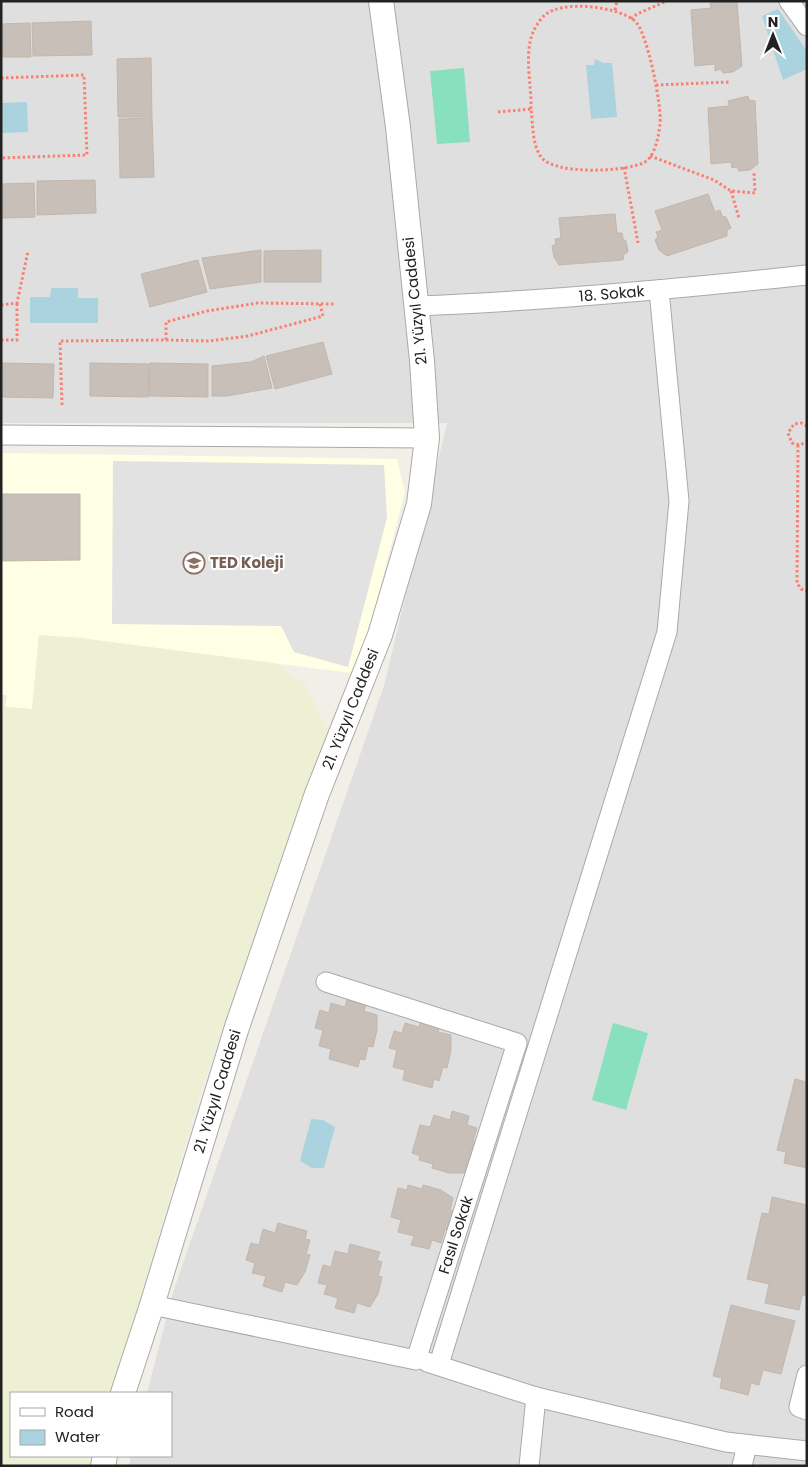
<svg xmlns="http://www.w3.org/2000/svg" width="808" height="1467" font-family="Poppins,sans-serif">
  <style>
    .residential { fill: #e0dfdf }
    .education { fill: #ffffe5 }
    .farmland { fill: #eef0d5 }
    .pitch { fill: #88e0be }
    .parking { fill: #e2e2e2 }
    .water { fill: #aad3df }
    .building { fill: #c7bfb8; stroke: #c4b6ab }
    .lines { fill: none; stroke-linecap: round; stroke-linejoin: round }
    .minor-casing { stroke: #a9a9a9; stroke-width: 21 }
    .tertiary-casing { stroke: #a9a9a9; stroke-width: 26 }
    .path { stroke: #fa8072; stroke-width: 3; stroke-dasharray: 2.5 2.5; stroke-linecap: butt }
    .minor { stroke: #fff; stroke-width: 19 }
    .tertiary { stroke: #fff; stroke-width: 24 }
    .labels { text-anchor: middle; stroke-width: 4; stroke-linejoin: round; paint-order: stroke }
    .street-label { font-size: 15px; fill: #222; stroke: #fff }
    .education-label { font-size: 15px; font-weight: bold; fill: #785e54; stroke: #fff; text-anchor: start }
  </style>
  <rect width="100%" height="100%" fill="#f2efe9"/>
  <path class="residential" d="M1,1H807V1466H129L131,1456H171V1393H147L174,1289L384,686L447,423H1Z"/>
  <path class="education" d="M1,453L397,459L405,492L358,674L80,638L39,635L32,709L5,707L7,696L1,695Z"/>
  <path class="farmland" d="M39,635L80,638L278,664L307,686L331,738L264,912L203,1085L112,1393H11V1456H96L93,1466H1V695H7L5,707L32,709Z"/>
  <path class="pitch" d="M464,68L470,142L437,144L430,71Z
    M613,1023L648,1033L626,1110L592,1100Z"/>
  <path class="parking" d="M113,461L384,465L387,518L348,667L294,652L281,626L112,624Z"/>
  <path class="water" d="M778,9L807,51V69L783,80L762,16Z
    M595,59L604,63H612L617,117L591,119L586,65H594Z
    M27,102L28,132L1,133V103Z
    M51,288H78V298H98V323H30V297H50Z
    M311,1119L323,1120L335,1127L324,1168H312L300,1161Z"/>
  <path class="building" d="M717,1L737,2L742,66L733,72L723,73L720,69L715,71V64L695,66L691,10L711,8L710,3Z
    M91,21L92,55L33,56L32,23Z
    M30,23L31,57H1V24Z
    M151,58L152,117H118L117,59Z
    M748,96L749,100L755,101L758,164L750,170L739,171L737,167L732,168L731,162L711,164L708,108L729,106L728,101Z
    M152,118L154,177L120,178L119,119Z
    M95,180L96,213L37,215V181Z
    M34,183L35,217L1,218V184Z
    M708,194L715,212L720,210L722,216L726,217L731,228L727,230V236L667,256L659,250L655,240L658,237L656,232L662,230L655,211Z
    M615,214L617,233H622L623,239L626,241L628,252L624,254L623,260L559,265L554,257L552,246L556,244L555,239L561,238L559,218Z
    M261,250V282L210,289L202,258Z
    M321,250V282H264V251Z
    M198,260L207,292L150,307L141,274Z
    M323,342L332,374L275,389L266,356Z
    M264,356L272,388L227,396H212V366L251,362Z
    M1,363L54,364L53,398L1,397Z
    M90,363L149,364L148,397L90,396Z
    M150,363L208,364V397L149,396Z
    M1,494H80V560L1,561Z
    M348,996L367,1001L364,1011L377,1015V1030L373,1047L368,1046L365,1060L360,1059L358,1067L329,1059L331,1049L319,1046L323,1030L315,1028L320,1010L329,1013L331,1003L345,1007Z
    M422,1017L441,1022L438,1032L451,1035V1050L447,1068L443,1067L439,1081L434,1079L432,1088L403,1080L405,1070L393,1067L397,1050L389,1048L394,1031L402,1033L405,1023L419,1027Z
    M795,1079L807,1082V1168L784,1163L786,1152L777,1150Z
    M452,1111L469,1116L467,1125L477,1128L473,1141L483,1144L477,1163L468,1160L464,1173H449L432,1168L433,1164L419,1160L420,1156L412,1153L420,1125L430,1127L434,1115L450,1120Z
    M408,1185L422,1189L423,1185L441,1190L453,1198L450,1210L460,1213L455,1232L445,1229L441,1243L432,1240L429,1249L411,1245L414,1236L398,1232L401,1220L391,1217L398,1188L407,1190Z
    M772,1197L807,1205V1296L802,1295L799,1310L765,1303L769,1284L747,1279L762,1213L769,1214Z
    M278,1223L307,1231L305,1239L310,1240L306,1254L310,1255L305,1272L297,1285L285,1282L282,1292L263,1286L266,1276L252,1273L255,1263L246,1260L251,1243L259,1245L263,1229L275,1233Z
    M350,1244L380,1252L377,1260L382,1262L378,1276L382,1277L378,1294L370,1307L357,1303L354,1313L335,1308L338,1298L324,1294L327,1285L318,1283L323,1265L331,1267L335,1251L348,1254Z
    M731,1305L795,1321L781,1374L763,1370L759,1385L751,1383L748,1395L720,1388L722,1378L713,1376Z"/>
  <g class="lines">
    <g class="minor-casing">
      <g id="minor">
        <path d="M789,1L807,26"/>
        <path id="s1" d="M416,306C547,301 677,289 807,275"/>
        <path d="M1,435L427,438"/>
        <path id="s2" d="M152,1305L416,1360L517,1043L326,982"/>
        <path d="M427,1362L536,1397L726,1442L807,1451"/>
        <path d="M439,1364L667,632L679,501L659,290"/>
        <path d="M807,1375L799,1407L807,1410"/>
        <path d="M529,1466L536,1397"/>
        <path d="M742,1466L747,1445"/>
      </g>
    </g>
    <g class="tertiary-casing">
      <g id="tertiary">
        <path id="s3" d="M123,1393L152,1305L237,1027L317,794L380,635L419,504L427,438L422,361L398,127L381,1"/>
        <path d="M103,1466L105,1456"/>
      </g>
    </g>
    <path class="path" d="M615,10L617,1
      M631,19L637,14L667,1
      M1,78L84,75L87,155L1,158
      M656,85L730,82
      M498,112L531,109C533,124 532,144 541,157C554,175 624,172 643,163C655,158 659,135 660,123C662,106 647,31 635,21C617,6 562,0 545,15C541,18 536,26 534,30C523,53 532,85 531,109
      M650,156L714,180L731,191L755,193L754,172
      M624,167L638,243
      M731,191L739,218
      M1,305L17,303L28,251
      M1,340H17V303
      M166,340L209,341L248,336L323,316L320,304
      M62,405L60,341L166,340V322L207,311L258,303L335,304
      M807,426L801,423L794,424L788,433L792,443L800,445L807,442
      M798,445L797,583L801,589L807,591"/>
    <use href="#minor" class="minor"/>
    <use href="#tertiary" class="tertiary"/>
  </g>
  <defs>
    <g id="school-ring" transform="scale(1.125)"><circle r="9.5" fill="#fff" stroke="#8d6e63" stroke-width="1.5"/><path d="M0-5L7-2L0 1L-7-2ZM-4 1L0 2.5L4 1V4Q0 6-4 4Z" fill="#8d6e63"/></g>
  </defs>
  <g fill-rule="evenodd">
    <use href="#school-ring" x="194" y="563"/>
  </g>
  <g class="labels">
    <g class="street-label">
      <text dy="5" stroke="none"><textPath href="#s1" startOffset="196">18. Sokak</textPath></text>
      <text transform="translate(415 301) rotate(-96)" y="5">21. Yüzyıl Caddesi</text>
      <text dy="5" stroke="none"><textPath href="#s3" startOffset="721">21. Yüzyıl Caddesi</textPath></text>
      <text dy="5" stroke="none"><textPath href="#s3" startOffset="316">21. Yüzyıl Caddesi</textPath></text>
      <text dy="5" stroke="none"><textPath href="#s2" startOffset="401">Fasıl Sokak</textPath></text>
    </g>
    <g class="education-label">
      <text x="210" y="568">TED Koleji</text>
    </g>
  </g>
  <rect width="808" height="1467" fill="none" stroke="#222222" stroke-width="5"/>
  <rect x="10" y="1392" width="162" height="65" fill="#ffffff" stroke="#a7a7a7"/>
  <rect x="20" y="1408" width="25" height="8" fill="#ffffff" stroke="#a7a7a7"/>
  <text x="55" y="1417" font-size="15" fill="#222222">Road</text>
  <rect x="20" y="1430" width="25" height="15" fill="#aad3df" stroke="#a7a7a7"/>
  <text x="55" y="1442" font-size="15" fill="#222222">Water</text>
  <g transform="translate(773 35)" stroke="#ffffff" stroke-width="4" paint-order="stroke">
  <path d="M0-4L9 19L0 12L-9 19Z" fill="#222222"/>
  <text y="-8" font-size="14" font-weight="bold" text-anchor="middle" fill="#222222">N</text>
  </g>
</svg>
